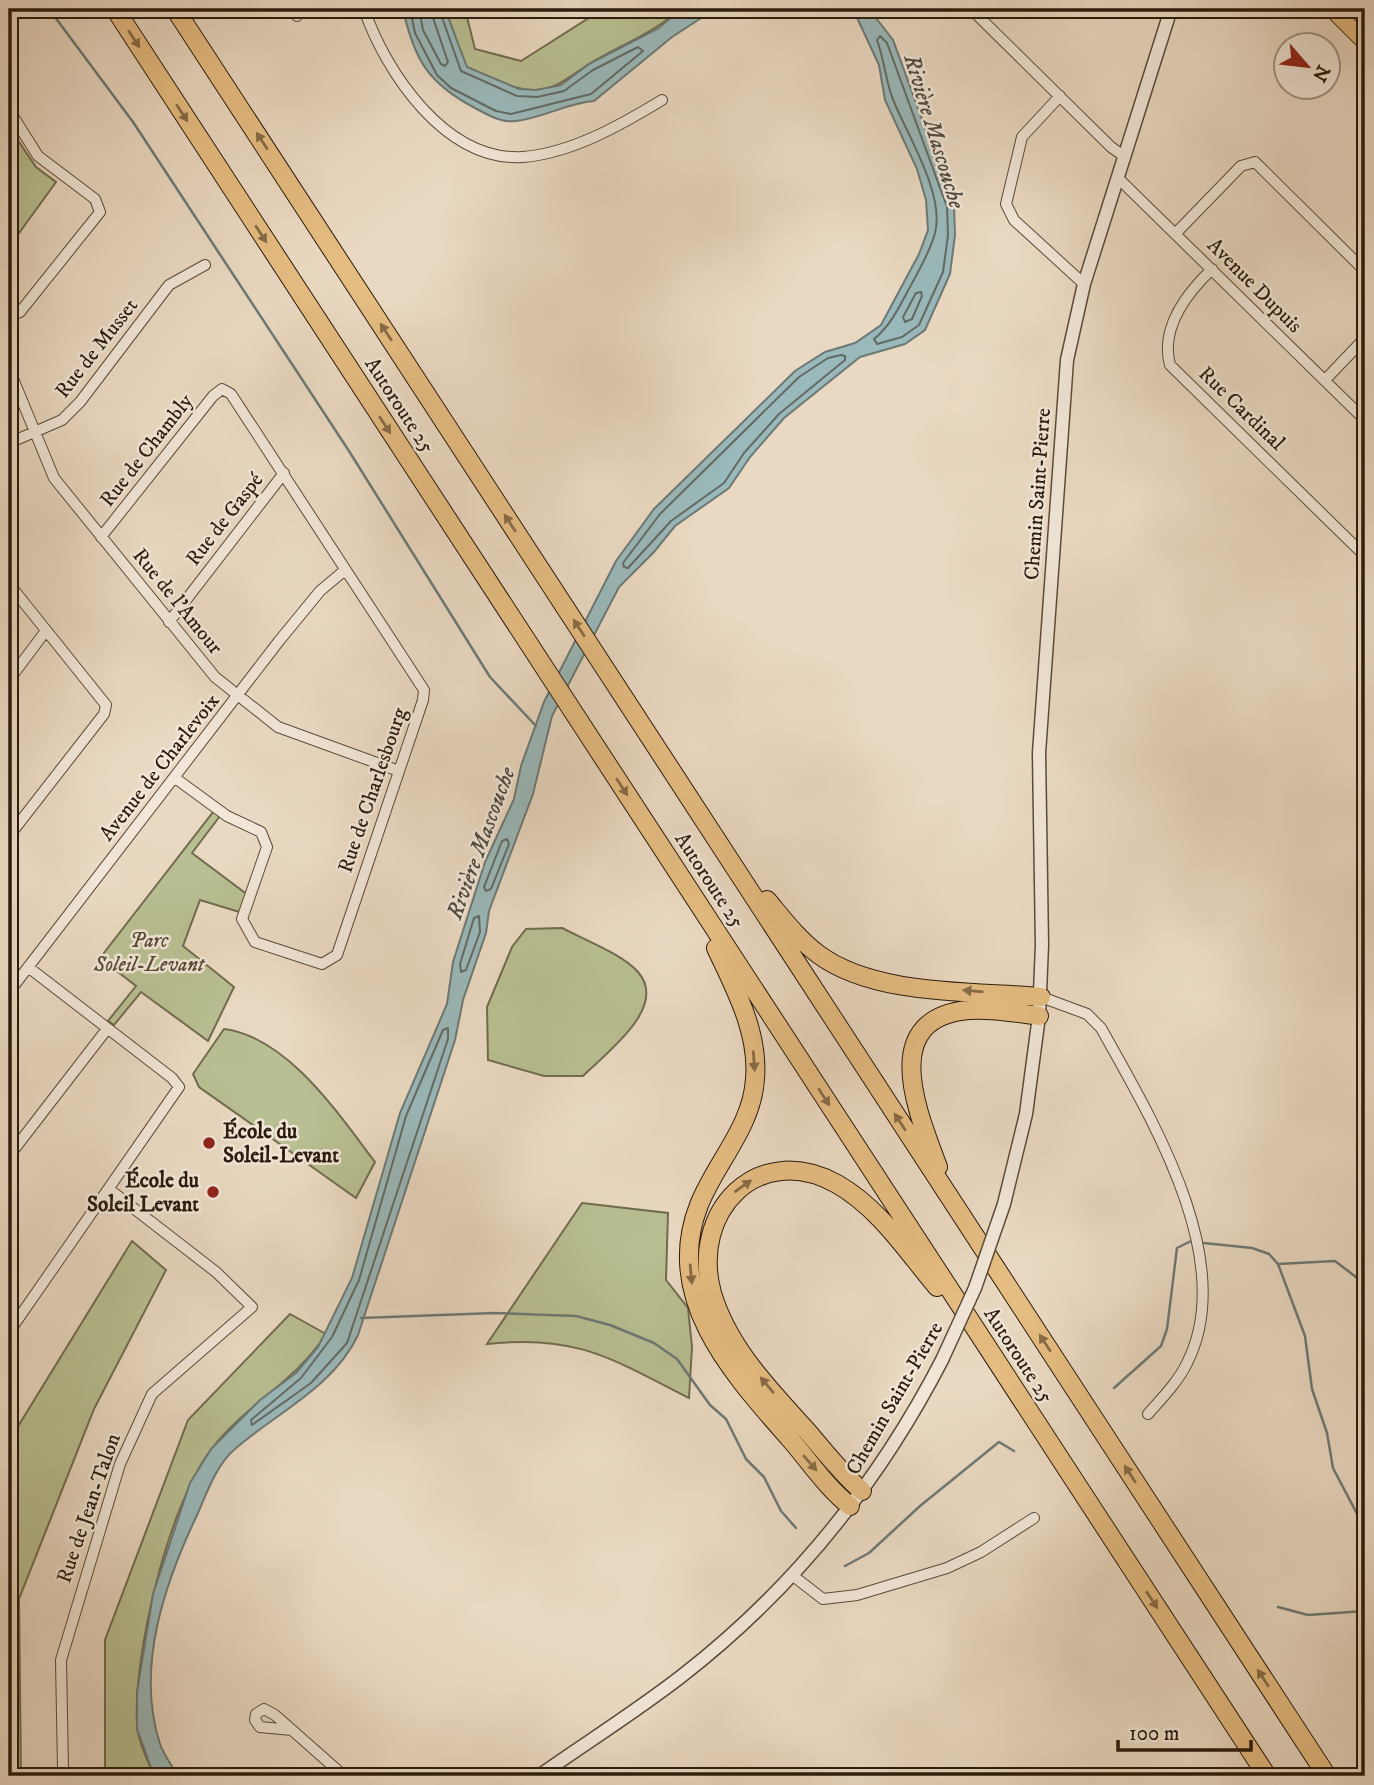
<svg xmlns="http://www.w3.org/2000/svg" width="1374" height="1785" font-family="'IM FELL DW Pica',serif">
  <style>
    .green { fill: #b8bf92; stroke: #716c4f; stroke-width: 2 }
    .water { fill: #9ab9bb; stroke: #6d7975; stroke-width: 2 }
    .lines { fill: none; stroke-linecap: round; stroke-linejoin: round }
    .shore { stroke: #626a64; stroke-width: 2 }
    .stream { stroke: #6d7975; stroke-width: 2.5 }
    .minor-casing { stroke: #5a4a3a; stroke-width: 12 }
    .tertiary-casing { stroke: #5a4a3a; stroke-width: 15 }
    .primary-casing { stroke: #2a1a0c; stroke-width: 18 }
    .motorway-casing { stroke: #2a1a0c; stroke-width: 20 }
    .minor { stroke: #f1e6d7; stroke-width: 10 }
    .tertiary { stroke: #f1e6d7; stroke-width: 12 }
    .primary { stroke: #e5bc81; stroke-width: 16 }
    .motorway { stroke: #e5bc81; stroke-width: 18 }
    .tertiary-bridge-casing { stroke: #5a4a3a; stroke-width: 15; stroke-linecap: butt }
    .tertiary-bridge { stroke: #f1e6d7; stroke-width: 12 }
    .oneway { fill: #886b46 }
    .poi-dot { fill: #8f2418; stroke: #f1e6d7; stroke-width: 2.5 }
    .labels { text-anchor: middle; stroke-width: 5; stroke-linejoin: round; paint-order: stroke }
    .street-label { font-size: 21px; fill: #2a1a0c; stroke: #f1e6d7 }
    .park-label { font-size: 21px; font-style: italic; fill: #554c34; stroke: #f1e6d7 }
    .poi-label { font-size: 21px; font-weight: bold; fill: #2a1a0c; stroke: #f1e6d7; text-anchor: start }
    .water-label { font-size: 23px; font-style: italic; fill: #4c4a41; stroke: #f1e6d7 }
  </style>
  <rect width="100%" height="100%" fill="#ead9c2"/>
  <filter id="stains"><feTurbulence type="fractalNoise" baseFrequency=".00286" numOctaves="4"/><feColorMatrix values="0 0 0 0 .2 0 0 0 0 .09 0 0 0 0 .02 0 0 0 .5 -.17"/></filter>
  <radialGradient id="worn" r=".72"><stop offset=".6" stop-color="#630" stop-opacity="0"/><stop offset="1" stop-color="#630" stop-opacity=".3"/></radialGradient>
  <path class="green" d="M445,9H465L475,49L521,61L603,9H681C653,33 621,45 589,64C570,76 556,91 532,90C509,89 487,76 466,67Z
    M9,127L36,167L56,182L9,247Z
    M217,807L223,812L192,853L244,892L253,894L246,914L200,900L183,946L234,987L208,1041L141,992L114,1025L108,1021L136,986L100,958Z
    M562,928C583,939 622,954 638,972C669,1007 606,1053 583,1076H544L488,1060L487,1007L512,947L526,929Z
    M224,1029C288,1037 339,1115 375,1162L356,1198L199,1087L193,1074Z
    M582,1203L668,1213L666,1280L688,1308L692,1347L689,1398C612,1359 577,1334 487,1344Z
    M132,1241L166,1270L94,1409L19,1599L21,1776H9V1441Z
    M290,1314L326,1334C296,1382 243,1406 210,1451C168,1508 133,1654 137,1726C138,1742 148,1761 154,1776H105V1640L188,1420Z"/>
  <path class="water" d="M403,9H445L467,67L519,89L536,90L561,85L589,64L659,28L681,9H715L672,37L594,101C567,103 543,118 516,121C501,123 488,115 475,108C429,84 414,60 403,9Z
    M853,9H869L893,40L954,206L955,235L950,274L925,330L905,344L860,357L784,418L750,457L729,488L675,526L654,552L619,587L552,716L533,794L489,911L486,933L463,1000L455,1040L358,1335C334,1387 276,1413 235,1449C217,1464 207,1492 198,1513C165,1582 135,1667 160,1744C164,1755 172,1766 178,1776H154L137,1729V1692L153,1594L190,1483L211,1449L260,1400L296,1373L318,1347L352,1278L400,1113L447,1004L453,962L485,862L514,799L521,766L544,702L616,561L654,509L795,371L825,352L855,343L881,325L919,254L928,230L926,200L917,169L885,100L879,65Z"/>
  <g class="lines">
    <path class="shore" d="M410,9L415,33L437,75L451,88L496,111L511,114L591,94L643,51L638,47L593,70L564,91L537,97L517,96L461,71L439,9
      M419,9L423,30L441,64L445,66L448,62L430,9
      M880,36L887,43L947,207L948,235L943,272L919,325L902,337L877,344L874,339C891,325 899,307 910,287C919,270 930,252 935,233C945,195 908,136 894,102C886,84 885,62 877,40Z
      M921,292L922,296L912,319L905,322L903,317L916,293Z
      M841,355L845,356V360L779,414L744,453L724,483L671,521L628,568L624,567L623,563L660,514L799,377L828,358Z
      M507,839L509,844L491,889L486,891L484,887L502,841Z
      M479,916L480,932L466,970L461,972L460,964L474,918Z
      M448,1028V1039L347,1343L311,1383L252,1425L251,1420L301,1378L332,1337L359,1280L406,1116L443,1030Z"/>
    <path class="stream" d="M49,9L133,122L349,451L490,677L536,726
      M1204,1243L1252,1248L1269,1254L1278,1264L1305,1336L1312,1389L1327,1433L1333,1468L1365,1529
      M1278,1264L1335,1261L1365,1284
      M361,1318L494,1313L576,1316L610,1325L654,1343L677,1359L710,1405L726,1419L746,1459L764,1477L781,1511L796,1528
      M1114,1388L1161,1346L1167,1329L1177,1248L1191,1241
      M845,1566L869,1553L920,1506L999,1442L1014,1451
      M1278,1607L1308,1615L1365,1611"/>
    <g class="minor-casing">
      <path id="minor" d="M297,9V16
        M364,9C386,73 446,162 523,157C572,153 621,125 662,100
        M971,9L1111,147L1125,157
        M1060,96L1022,137L1006,204L1014,220L1084,284
        M9,110L38,156L95,199L100,212L20,312L9,316
        M1118,178L1365,420
        M1176,233L1241,166L1255,162L1365,271
        M1212,269C1187,293 1160,328 1170,365L1365,556
        M9,369L54,478L215,677L278,727L399,771
        M1325,380L1365,338
        M9,443L62,420L80,402L169,285L205,265
        M101,537L213,396L222,389L231,394L424,690L423,700L337,955L322,964L255,942L242,919L267,847L261,832L227,816L175,778
        M9,584L106,705L104,714L9,836
        M169,622L284,473
        M9,680L45,632
        M9,992L279,641L320,591L345,570
        M1041,997L1087,1014L1101,1028C1150,1116 1239,1261 1187,1363C1178,1382 1162,1398 1148,1414
        M9,1156L107,1029
        M9,1332L179,1087L172,1078L28,967
        M792,1575L823,1599L857,1595L947,1568L981,1552L1034,1518
        M292,1730L260,1727L255,1720L256,1714L264,1709L275,1715L344,1776
        M63,1769L61,1660L120,1464L152,1394L252,1307L216,1272L110,1190"/>
    </g>
    <g class="tertiary-casing">
      <path id="tertiary" d="M1004,1204L1026,1114L1039,1016L1042,945L1039,753L1067,360L1084,284L1171,9
        M539,1776C587,1742 637,1711 683,1675C792,1590 879,1482 942,1360"/>
    </g>
    <g class="primary-casing">
      <path id="primary" d="M1332,9L1365,42"/>
    </g>
    <g class="motorway-casing">
      <path id="motorway" d="M115,9L1267,1776
        M175,9L1327,1776
        M767,900C783,919 798,939 818,954C874,996 972,991 1041,997
        M716,948C735,989 759,1032 755,1079C752,1127 716,1162 699,1205C662,1298 733,1374 790,1439C809,1461 827,1488 850,1506
        M938,1167C919,1115 876,1018 969,1010C992,1008 1017,1013 1039,1016
        M862,1491C842,1474 825,1452 808,1432C771,1391 728,1348 712,1293C690,1212 757,1140 837,1184C879,1208 906,1250 937,1287"/>
    </g>
    <use href="#minor" class="minor"/>
    <use href="#tertiary" class="tertiary"/>
    <use href="#primary" class="primary"/>
    <use href="#motorway" class="motorway"/>
    <g class="tertiary-bridge-casing">
      <path id="tertiary-bridge" d="M942,1360L975,1288L1004,1204"/>
    </g>
    <use href="#tertiary-bridge" class="tertiary-bridge"/>
  </g>
  <defs><path id="oneway-solid" d="M-6-.8H1V-3.2L6.5 0L1 3.2V.8H-6Z" transform="scale(1.75)"/></defs>
  <g class="oneway">
    <use href="#oneway-solid" transform="translate(134 39) rotate(57)"/>
    <use href="#oneway-solid" transform="translate(182 113) rotate(57)"/>
    <use href="#oneway-solid" transform="translate(262 141) rotate(-123)"/>
    <use href="#oneway-solid" transform="translate(261 234) rotate(57)"/>
    <use href="#oneway-solid" transform="translate(386 332) rotate(-123)"/>
    <use href="#oneway-solid" transform="translate(385 425) rotate(57)"/>
    <use href="#oneway-solid" transform="translate(510 523) rotate(-123)"/>
    <use href="#oneway-solid" transform="translate(579 628) rotate(-123)"/>
    <use href="#oneway-solid" transform="translate(622 787) rotate(57)"/>
    <use href="#oneway-solid" transform="translate(973 991) rotate(-175)"/>
    <use href="#oneway-solid" transform="translate(754 1061) rotate(86)"/>
    <use href="#oneway-solid" transform="translate(824 1097) rotate(57)"/>
    <use href="#oneway-solid" transform="translate(900 1122) rotate(-123)"/>
    <use href="#oneway-solid" transform="translate(743 1186) rotate(-35)"/>
    <use href="#oneway-solid" transform="translate(691 1274) rotate(85)"/>
    <use href="#oneway-solid" transform="translate(1045 1343) rotate(-123)"/>
    <use href="#oneway-solid" transform="translate(767 1385) rotate(-130)"/>
    <use href="#oneway-solid" transform="translate(810 1463) rotate(49)"/>
    <use href="#oneway-solid" transform="translate(1130 1474) rotate(-123)"/>
    <use href="#oneway-solid" transform="translate(1152 1600) rotate(57)"/>
    <use href="#oneway-solid" transform="translate(1263 1678) rotate(-123)"/>
  </g>
  <g class="poi-dot">
    <circle cx="209" cy="1143" r="7"/>
    <circle cx="213" cy="1192" r="7"/>
  </g>
  <g class="labels">
    <g class="street-label">
      <text transform="translate(1255 285) rotate(45)" y="7">Avenue Dupuis</text>
      <text transform="translate(96 348) rotate(-52)" y="7">Rue de Musset</text>
      <text transform="translate(400 405) rotate(57)" y="7">Autoroute 25</text>
      <text transform="translate(1242 408) rotate(44)" y="7">Rue Cardinal</text>
      <text transform="translate(146 450) rotate(-52)" y="7">Rue de Chambly</text>
      <text transform="translate(1037 494) rotate(-86)" y="7">Chemin Saint-Pierre</text>
      <text transform="translate(224 519) rotate(-52)" y="7">Rue de Gaspé</text>
      <text transform="translate(178 601) rotate(51)" y="7">Rue de l'Amour</text>
      <text transform="translate(159 767) rotate(-52)" y="7">Avenue de Charlevoix</text>
      <text transform="translate(372 790) rotate(-71)" y="7">Rue de Charlesbourg</text>
      <text transform="translate(710 880) rotate(57)" y="7">Autoroute 25</text>
      <text transform="translate(1019 1355) rotate(57)" y="7">Autoroute 25</text>
      <text transform="translate(894 1398) rotate(-60)" y="7">Chemin Saint-Pierre</text>
      <text transform="translate(88 1508) rotate(-71)" y="7">Rue de Jean-Talon</text>
    </g>
    <g class="park-label">
      <text x="149" y="947">Parc<tspan x="149" dy="24">Soleil-Levant</tspan></text>
    </g>
    <g class="poi-label">
      <text x="223" y="1138">École du<tspan x="223" dy="24">Soleil-Levant</tspan></text>
      <text x="199" y="1187" text-anchor="end">École du<tspan x="199" dy="24">Soleil Levant</tspan></text>
    </g>
    <g class="water-label">
      <text transform="translate(935 131) rotate(73)" y="8">Rivière Mascouche</text>
      <text transform="translate(480 843) rotate(-70)" y="8">Rivière Mascouche</text>
    </g>
  </g>
  <rect width="1374" height="1785" fill="none" stroke="#ead9c2" stroke-width="35"/>
  <rect x="10" y="10" width="1353" height="1764" fill="none" stroke="#2a1a0c" stroke-width="3.5"/>
  <rect x="18" y="18" width="1339" height="1750" fill="none" stroke="#2a1a0c" stroke-width="2"/>
  <g transform="translate(1307 66) rotate(118)"><circle r="33" fill="#f1e6d7" stroke="#a19486" stroke-width="2"/>
  <path d="M0-5L12 26L0 18L-12 26Z" fill="#8f2418"/>
  <text y="-10" font-size="19" font-weight="bold" text-anchor="middle" fill="#2a1a0c">N</text>
  </g>
  <path d="M1118 1740v10h133v-10" fill="none" stroke="#2a1a0c" stroke-width="3.5"/>
  <text x="1129" y="1740" font-size="21" fill="#2a1a0c" stroke="#f1e6d7" stroke-width="5" paint-order="stroke">100 m</text>
  <rect width="100%" height="100%" filter="url(#stains)"/>
  <rect width="100%" height="100%" fill="url(#worn)"/>
</svg>
